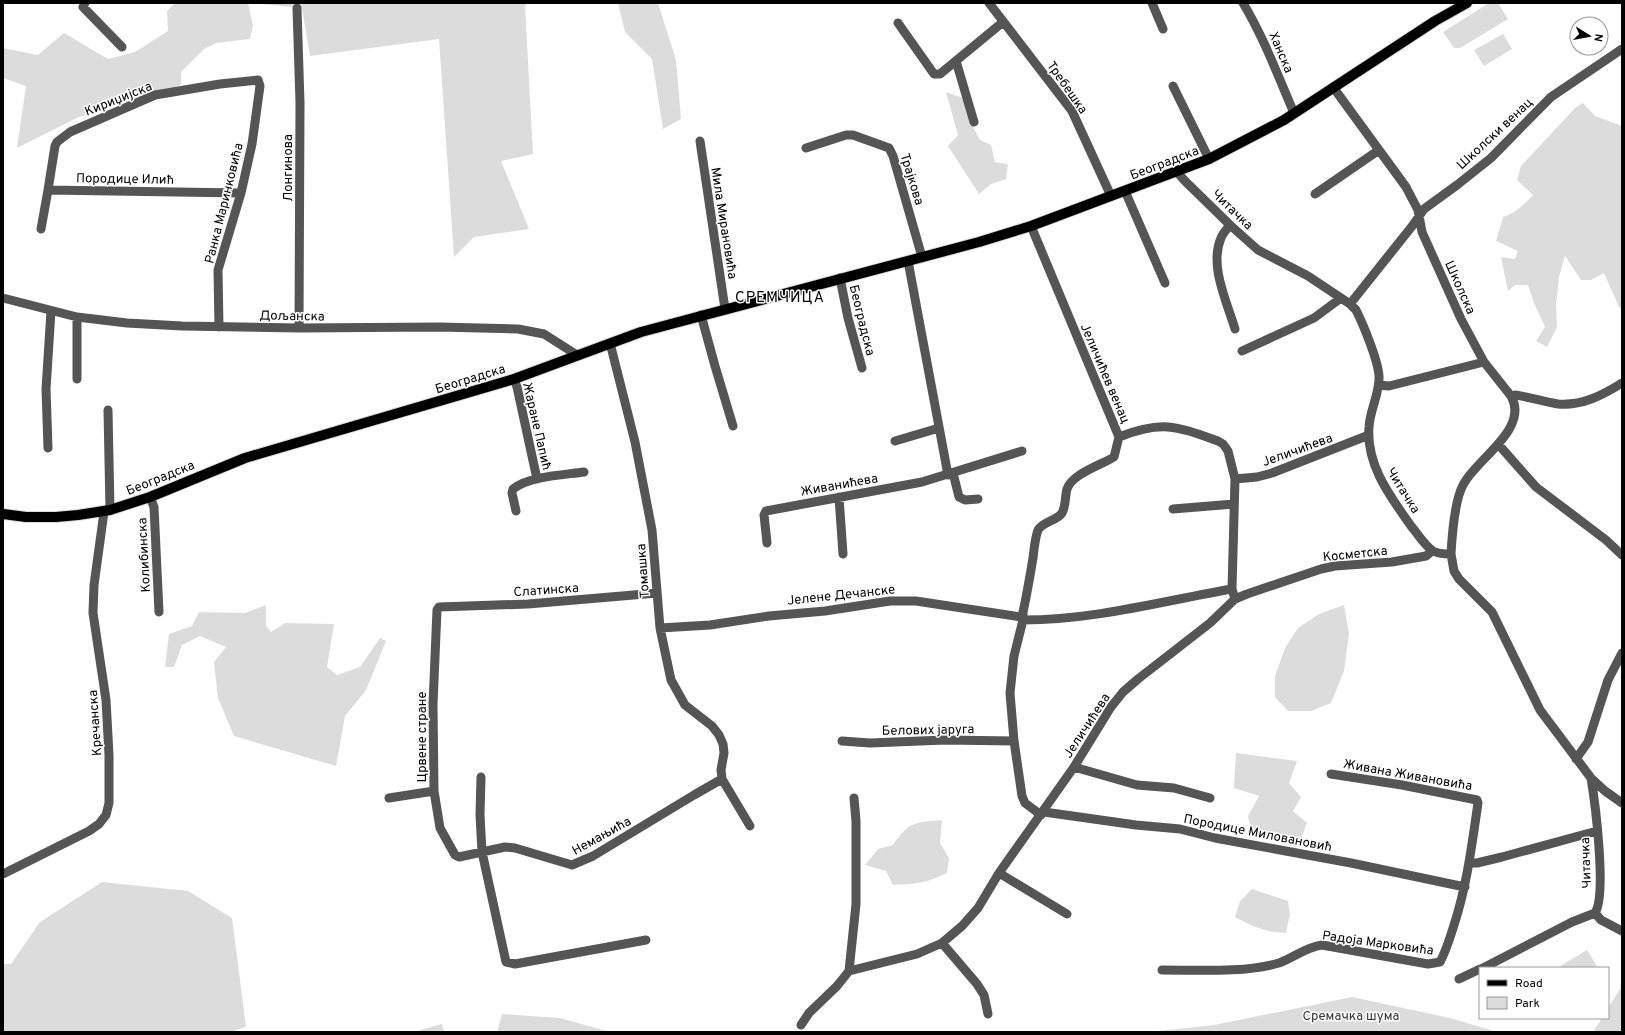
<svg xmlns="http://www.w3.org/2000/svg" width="1625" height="1035" font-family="Overpass,sans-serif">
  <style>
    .green { fill: #dcdcdc }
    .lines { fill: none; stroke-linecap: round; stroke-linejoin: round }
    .major-casing { stroke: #dbdbdb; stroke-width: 12 }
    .minor { stroke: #555; stroke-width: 9 }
    .major { stroke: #000; stroke-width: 10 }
    .labels { text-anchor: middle; stroke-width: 3; stroke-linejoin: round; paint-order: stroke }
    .street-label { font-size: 13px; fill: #000; stroke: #fff }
    .park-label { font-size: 13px; fill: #333; stroke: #fff }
    .quarter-label { font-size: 15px; letter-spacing: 1px; fill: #000; stroke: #fff }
  </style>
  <rect width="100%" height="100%" fill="#fff"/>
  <path class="green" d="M175,3H248L253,26L250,39L216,43L204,49L181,72V85L79,117L17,148L26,86L3,78V48L38,55L64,33L108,59L135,52L168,31L167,11Z
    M252,3H527L525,6L533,154L501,161L529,229L474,237L454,257L439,39L310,56L302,8Z
    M618,3H658L676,60L681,119L663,129L652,59L625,32Z
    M1489,3H1498L1508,19L1460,48H1454L1443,32Z
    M1503,34L1512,49L1484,66L1474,50Z
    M946,92L963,98L974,129L980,140L991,145L995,162L1008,164L1006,179L991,184L979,194L948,146L958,135Z
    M1583,103L1595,116L1622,126V306L1620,309L1604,273L1591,280H1581L1565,256L1559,277L1556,305L1557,327L1547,347L1536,341L1545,327L1534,303L1528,285H1515L1508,291L1501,257L1515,259L1518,251L1496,241L1503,217C1516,213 1523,205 1533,195L1517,180L1521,166L1575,108Z
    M266,605V626L271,632L285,623L334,624L327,667L337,675L360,667L380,638L386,641L366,690L345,716L336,766L234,736L218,698L214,662L226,647L200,636L182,645L174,667H165L169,634L192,626L199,612L245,613Z
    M1344,605L1349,634L1344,671L1331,703L1311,711H1288L1275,697V676L1285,648L1298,628L1319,614Z
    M1236,753L1297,761L1289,783L1301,797L1293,811L1307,823L1300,841L1283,844L1252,833L1248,816L1259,796L1234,788Z
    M942,820L940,843L949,858L947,873C927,883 915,884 893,885L886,871L865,865L878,849L893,845C909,821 914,823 942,820Z
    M102,882L188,891L232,918L246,1027L230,1032H3V964H11L40,922Z
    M1252,889L1288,901L1290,914L1286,933C1267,933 1251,926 1235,917L1240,901Z
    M1587,950L1598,968H1557Z
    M1622,976V1032H1593L1602,1018H1608V1008L1620,989Z
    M1352,997L1450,1018L1497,1032H1149L1214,1025Z
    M502,1014L560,1018L610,1032H497Z
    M442,1024L444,1032H413Z"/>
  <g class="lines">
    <g class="major-casing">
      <path id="major" d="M3,514L26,517H56L78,515L110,510L150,497L245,458L514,379L641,332L979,242L1031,226L1209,159L1284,120L1435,21L1467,3"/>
    </g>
    <path class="minor" d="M85,3L83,7L122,47
      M989,3L1072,111L1111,196
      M1152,3L1163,29
      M1243,3C1264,38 1278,76 1294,113
      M297,8L300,103L299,328
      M898,23L934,74H940L1003,22
      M956,61L974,122
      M1173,86L1209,159
      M1333,87L1406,187L1418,210L1422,232L1461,319L1484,362L1511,396L1515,395C1530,397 1544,402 1558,404C1582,406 1603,395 1622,383
      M700,141L725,309
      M806,148L846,135H853L889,148L893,156L922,257
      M1177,172L1185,181L1230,225L1258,250L1308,276L1350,304L1356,310C1363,324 1378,360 1379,376C1380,393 1370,409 1369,427C1366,465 1390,496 1411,526C1418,534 1424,545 1433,551C1438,554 1445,554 1451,554L1454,571L1459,579L1492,612L1540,710L1591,778L1605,791L1622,803
      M48,190L55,146L57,142L70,132L155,95L220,84L258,80L260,86L252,144L241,193L218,270L219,327
      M1125,191L1165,283
      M1315,194L1379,150
      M1230,225C1227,229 1223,233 1221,238C1209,266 1227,302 1235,329
      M1031,226L1119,437L1114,457C1101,465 1072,474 1067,489C1065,496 1066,506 1062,513C1057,521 1043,521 1038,530C1035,538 1034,549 1033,558C1030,576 1027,594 1023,612V620L1014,656L1010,693L1014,741L1022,796L1025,803L1041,815
      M41,229L48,190L241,193
      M908,261L948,475
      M840,278L848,318L862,368
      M3,298L77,317L127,323L182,326L299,328L439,327L518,329L544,334L577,355
      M1350,304L1413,225L1424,209L1457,185L1491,158L1551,97L1622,49
      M701,315L715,366L733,426
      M610,343L635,442L652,530L660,628L671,680L685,705L712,726L719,735L723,744L724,753L721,770L722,779L750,826
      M1242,351L1314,318L1341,298
      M77,379V317
      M514,379L517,387L537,479
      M1379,385L1389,386L1484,362
      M108,410L110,510
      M1119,437C1162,420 1176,426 1218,441L1223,444L1228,451L1235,479L1232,589L1235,599
      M895,441L939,428
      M1498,444L1536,487L1606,540L1622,555
      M48,448L46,389L51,311
      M953,473L959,497L965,500L978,499
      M1235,479L1257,477L1272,473L1369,435
      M150,497L154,507L159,612
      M839,497L843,554
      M1173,509L1234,504
      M516,511L512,493L513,489C530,476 563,475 584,472
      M767,543L764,515L766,511L922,482L1022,451
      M1451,554C1452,536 1455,500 1463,485C1476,459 1530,429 1511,396
      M657,593L528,604L439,607L437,610L433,704L434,791L440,828L455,855L459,857L505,847L515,848L572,865L593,856L694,795L722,779
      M1023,620C1094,620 1163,601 1232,589
      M660,628L710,625L769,616L825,611L890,601H916L1021,617L1023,620
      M842,741L870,743L945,740L1014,741
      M1576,759L1588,742L1608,680L1622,653
      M1074,767L1137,785L1174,788L1210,798
      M481,777L480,815L482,852L506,962L515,964L646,940
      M1591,778C1595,802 1607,895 1595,913
      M389,798L434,791
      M1044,812L1136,825L1180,829L1215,838L1351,863L1465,887
      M1470,863H1477L1502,857L1597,831
      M999,873L1067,914
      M3,874L89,831L99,824L106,815L109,803V755L106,700L93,613L94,585L104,512
      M1595,913L1601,920L1622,931
      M942,943L977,984L984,995L988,1014
      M1483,968L1572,922L1595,913
      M1162,970C1198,970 1245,973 1279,963C1293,958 1306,947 1322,945L1428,964L1440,962C1446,951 1450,938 1454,925C1467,885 1472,844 1478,803L1477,800L1402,785L1331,774
      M849,971L856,904V821L854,798
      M1459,979L1480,969
      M801,1025L809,1013L837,986L849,971L917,954L942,943L962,926L978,908L999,873L1074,767L1111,707L1123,692L1138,679L1210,623L1235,599L1247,594L1321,569L1335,566L1392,562L1426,556L1432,551"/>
    <use href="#major" class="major"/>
  </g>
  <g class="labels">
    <g class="street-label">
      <text transform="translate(1282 52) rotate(67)" y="5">Ханска</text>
      <text transform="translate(1068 87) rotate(55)" y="5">Требешка</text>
      <text transform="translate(118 98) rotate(-22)" y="5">Кириџијска</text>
      <text transform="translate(1494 133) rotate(-43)" y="5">Школски венац</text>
      <text transform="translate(1164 162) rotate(-21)" y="5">Београдска</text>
      <text transform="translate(287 168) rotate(-90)" y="5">Лонгинова</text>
      <text transform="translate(125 178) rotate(1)" y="5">Породице Илић</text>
      <text transform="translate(913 179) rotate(73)" y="5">Трајкова</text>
      <text transform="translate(223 203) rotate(-76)" y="5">Ранка Маринковића</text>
      <text transform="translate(1233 209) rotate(44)" y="5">Читачка</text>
      <text transform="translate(725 223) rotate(81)" y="5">Мила Мирановића</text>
      <text transform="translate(1461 287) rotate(66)" y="5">Школска</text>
      <text transform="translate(292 315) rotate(1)" y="5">Дољанска</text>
      <text transform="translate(863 320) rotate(76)" y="5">Београдска</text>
      <text transform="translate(1106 373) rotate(67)" y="5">Јеличићев венац</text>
      <text transform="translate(470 378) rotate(-17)" y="5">Београдска</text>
      <text transform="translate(538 426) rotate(77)" y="5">Жаране Папић</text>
      <text transform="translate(1297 449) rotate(-20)" y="5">Јеличићева</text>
      <text transform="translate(160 477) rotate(-22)" y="5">Београдска</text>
      <text transform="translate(839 484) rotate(-10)" y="5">Живанићева</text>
      <text transform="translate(1404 490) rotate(58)" y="5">Читачка</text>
      <text transform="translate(1355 553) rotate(-6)" y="5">Косметска</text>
      <text transform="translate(143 555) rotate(-93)" y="5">Колибинска</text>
      <text transform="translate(642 571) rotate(-94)" y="5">Томашка</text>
      <text transform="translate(546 589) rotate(-4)" y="5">Слатинска</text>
      <text transform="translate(841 594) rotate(-6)" y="5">Јелене Дечанске</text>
      <text transform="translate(94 723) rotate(-94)" y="5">Кречанска</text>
      <text transform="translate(1086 725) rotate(-57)" y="5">Јеличићева</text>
      <text transform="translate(928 729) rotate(-1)" y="5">Белових јаруга</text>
      <text transform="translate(421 737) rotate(-90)" y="5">Црвене стране</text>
      <text transform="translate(1408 774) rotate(10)" y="5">Живана Живановића</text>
      <text transform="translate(1258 832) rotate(11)" y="5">Породице Миловановић</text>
      <text transform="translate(601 835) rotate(-29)" y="5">Немањића</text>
      <text transform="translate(1585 863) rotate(-92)" y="5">Читачка</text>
      <text transform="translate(1378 942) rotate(8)" y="5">Радоја Марковића</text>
    </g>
    <g class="park-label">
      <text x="1351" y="1020">Сремачка шума</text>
    </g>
    <g class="quarter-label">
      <text x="780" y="302">СРЕМЧИЦА</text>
    </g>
  </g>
  <rect width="1625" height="1035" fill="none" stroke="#000000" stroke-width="8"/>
  <rect x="1479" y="967" width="130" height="52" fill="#ffffff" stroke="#999999"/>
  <rect x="1487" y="980" width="20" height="6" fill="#000000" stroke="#999999"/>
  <text x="1515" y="987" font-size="12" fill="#000000">Road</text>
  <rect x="1487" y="997" width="20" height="12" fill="#dcdcdc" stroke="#999999"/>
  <text x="1515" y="1007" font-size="12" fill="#000000">Park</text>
  <g transform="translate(1589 36) rotate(101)"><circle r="19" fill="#ffffff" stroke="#999999"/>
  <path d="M0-3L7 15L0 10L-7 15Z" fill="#000000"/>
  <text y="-6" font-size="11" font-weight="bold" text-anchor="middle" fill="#000000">N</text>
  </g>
</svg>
